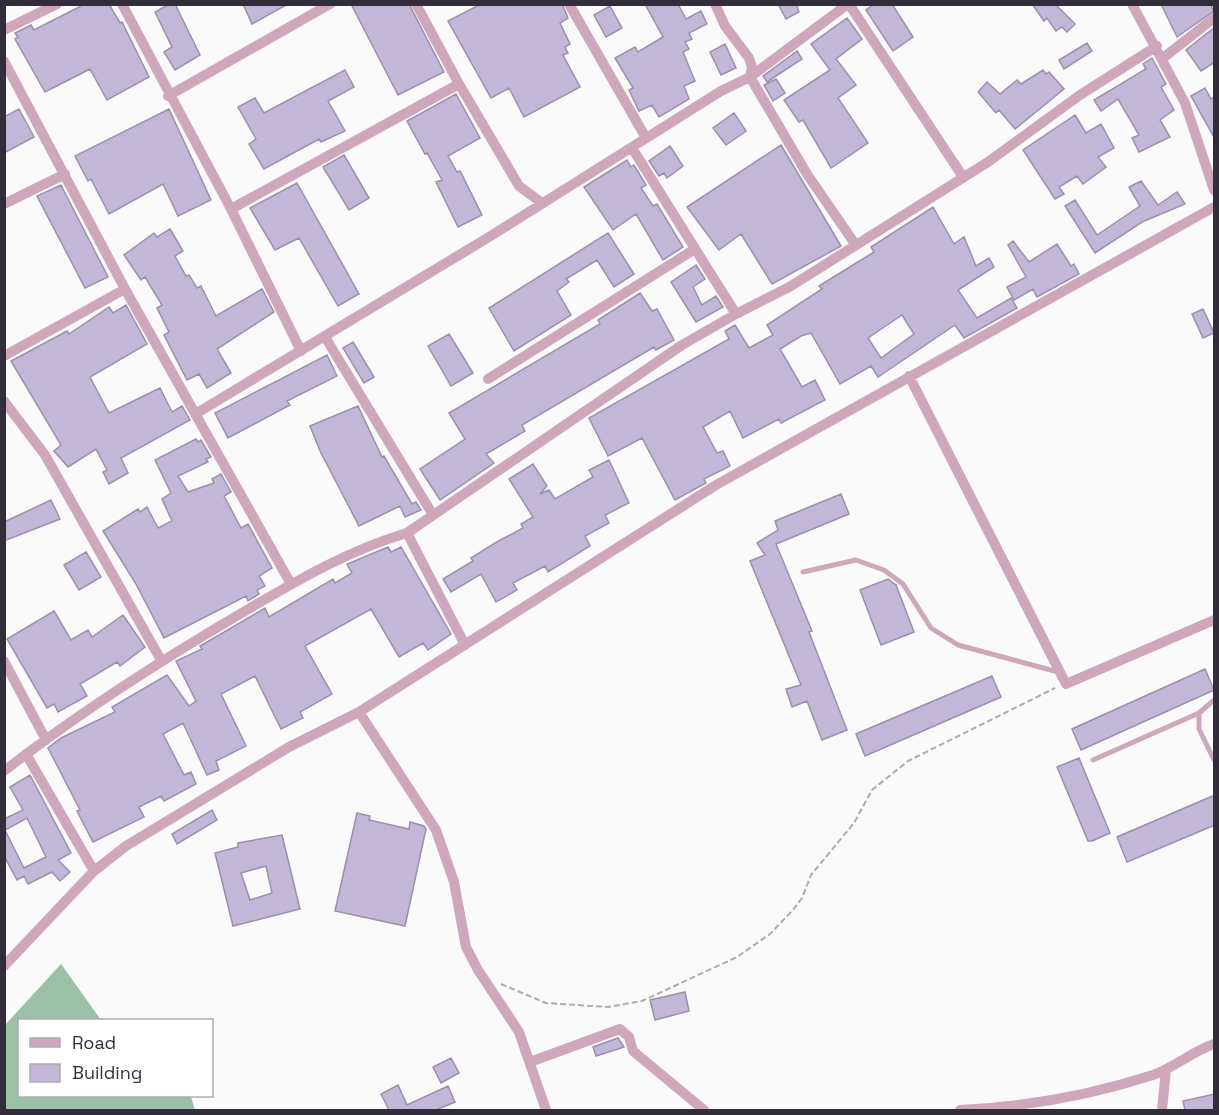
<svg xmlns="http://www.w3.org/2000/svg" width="1219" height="1115" font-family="'Space Grotesk',sans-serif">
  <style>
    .forest { fill: #9bc0a5 }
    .building { fill: #c3b7d7; stroke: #9a8fae; stroke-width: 1.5; fill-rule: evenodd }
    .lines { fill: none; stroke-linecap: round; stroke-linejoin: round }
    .path { stroke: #adabb0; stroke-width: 2; stroke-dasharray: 6 3; stroke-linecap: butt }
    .service { stroke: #cea7ba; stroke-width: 5 }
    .minor { stroke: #cea7ba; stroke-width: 10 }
  </style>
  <rect width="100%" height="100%" fill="#fafafa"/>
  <path class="forest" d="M61,964L101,1020H20V1096H186L191,1097L195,1110H5V1025Z"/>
  <path class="building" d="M85,4H109L120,23L122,22L149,77L107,100L90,69L45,92L15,39L18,37L15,33L31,25L34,30Z
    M170,4H175L200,55L175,70L164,52L172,47L155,12Z
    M243,4H288L252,24Z
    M351,4H409L444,72L398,95Z
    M481,4H562L568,18L560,23L570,44L565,47L568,53L563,55L580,87L524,117L509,88L491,98L448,21Z
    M645,4H678L686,19L701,11L707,24L689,33L692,39L685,42L689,49L683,52L695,81L684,86L689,99L659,117L652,105L639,111L629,90L633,88L615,58L635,47L638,52L663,37Z
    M778,4H796L799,12L786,19Z
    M874,4H892L913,37L893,51L866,10Z
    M1032,4H1055L1075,24L1067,32L1062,27L1056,31L1047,18L1044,21Z
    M1161,4H1210L1214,11L1177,37Z
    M610,6L622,28L606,37L594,15Z
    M847,18L862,39L836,59L856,85L838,98L868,143L831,168L803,120L799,122L784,100L830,70L811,44Z
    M1215,27V62L1201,71L1186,50Z
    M1087,43L1092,51L1064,69L1059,60Z
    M725,44L736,68L721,75L710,52Z
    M797,51L802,59L767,82L763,76Z
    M1152,58L1166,84L1161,87L1174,110L1160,120L1170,137L1139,152L1132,138L1139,135L1118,99L1101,111L1094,100L1146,69L1143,64Z
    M345,70L354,87L328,101L345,131L321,142L319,139L264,169L249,144L256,139L238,107L255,98L264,113Z
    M1043,70L1046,74L1049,72L1064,89L1015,129L999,110L996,113L978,92L987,82L1000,94L1017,80L1021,84Z
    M776,79L785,93L773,101L764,85Z
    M1205,88L1211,99L1215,96V139L1191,96Z
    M456,94L480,138L448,156L457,172L460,171L482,215L458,227L436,182L442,180L427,153L425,154L407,121Z
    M19,109L34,137L4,153V117Z
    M169,109L211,200L178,216L163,184L109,214L91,179L88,181L75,156Z
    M734,113L746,131L726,145L713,128Z
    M1075,115L1086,133L1101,124L1114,148L1098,157L1106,167L1083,184L1077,176L1059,187L1064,194L1055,199L1023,150Z
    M781,145L841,246L772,284L741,234L719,250L687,207Z
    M670,146L683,166L667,178L664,173L659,176L649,161Z
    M344,155L369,198L349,210L323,167Z
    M627,160L631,167L634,165L646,185L641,188L653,206L657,204L683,247L663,260L636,214L613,230L584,187Z
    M1141,181L1158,205L1177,192L1185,204L1142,222L1095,253L1065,206L1075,200L1097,235L1140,206L1129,187Z
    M297,183L359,294L338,306L299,238L275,250L250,208Z
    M61,185L108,277L85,288L37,196Z
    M933,207L954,244L964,237L976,266L989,258L994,267L958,290L977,318L1011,298L1017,308L964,338L955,325L878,377L871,366L840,384L811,333L801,336L780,349L802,387L815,380L825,400L781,423L779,419L743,438L730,411L703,427L717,453L723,451L730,466L704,479L706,483L675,500L642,438L608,456L589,418L729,339L725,331L735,325L749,348L773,335L767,325L822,289L819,286L874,252L871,247ZM902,315L914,334L881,358L868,338Z
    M170,229L183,251L175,256L186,276L189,275L197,288L201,286L216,316L262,289L274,312L217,349L231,373L207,388L199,374L187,380L164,335L169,332L157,308L162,305L145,277L141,280L124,255L154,233L157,237Z
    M608,233L634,274L614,287L597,260L566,279L569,282L557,291L571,315L514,351L489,308Z
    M1013,241L1029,262L1057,244L1071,266L1074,264L1079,274L1037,297L1033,289L1014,300L1007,287L1026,277L1008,245Z
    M696,265L705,279L693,287L702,305L716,296L723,307L696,322L671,282Z
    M640,293L652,311L657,309L674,340L656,350L654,347L522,425L525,431L486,454L494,463L440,500L420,469L465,439L449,413L600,324L598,320Z
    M126,305L147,344L90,377L109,413L160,388L172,412L182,406L190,420L121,458L128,473L109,484L103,472L107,470L96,449L68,467L54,451L61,445L11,361L67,331L69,334L109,307L113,313Z
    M1203,309L1214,333L1203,338L1192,314Z
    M449,334L473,373L451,386L428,346Z
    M353,342L374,377L364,383L343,348Z
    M327,355L337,376L287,401L290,405L228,438L215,413Z
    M358,406L382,457L384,456L412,504L416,502L421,510L405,517L400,506L359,526L320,451L310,426Z
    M196,439L198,442L201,440L211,457L206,459L208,462L178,476L188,492L214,483L212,479L221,474L231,492L224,496L241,528L248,524L272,568L259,576L265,586L257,590L259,594L248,601L246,596L164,638L136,584L103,531L138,509L140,512L147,507L158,528L172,521L162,499L171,493L155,460Z
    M609,460L629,503L605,515L609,523L585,536L590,546L548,572L545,566L513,583L517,590L496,602L481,574L451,592L443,579L473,561L471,558L495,543L523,528L521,524L533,517L509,479L533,464L547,486L540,494L549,490L555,499L593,477L589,470Z
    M841,494L849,514L776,544L812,631L809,632L847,730L822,740L807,701L792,707L786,689L801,685L750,561L765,555L757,543L778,530L775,521Z
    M51,500L60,519L4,541V522Z
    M388,547L391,552L401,547L451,634L428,650L423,643L399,657L371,609L305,646L332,694L300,712L303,718L281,729L255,676L221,694L246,746L216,761L219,770L207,775L183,723L163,734L184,775L191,772L196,784L164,801L161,796L139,807L144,817L93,842L77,811L80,810L48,748L61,738L115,712L112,707L167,675L189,706L196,701L176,661L202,649L200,646L265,608L269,617L333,579L335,583L352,573L347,564Z
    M86,552L101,577L79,590L64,565Z
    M888,579L896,585L914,632L881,645L860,590Z
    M54,611L71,640L88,630L92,637L123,615L145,647L120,666L117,662L80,684L87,696L58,712L54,704L47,708L7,639Z
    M1205,669L1214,690L1081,750L1072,729Z
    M992,676L1001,697L865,756L856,734Z
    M1079,758L1110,833L1092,841H1088L1057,767Z
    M30,775L71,853L58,860L70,872L60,881L52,872L28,884L24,876L17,880L4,856V819L23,810L10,787ZM27,818L46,857L24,868L5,830Z
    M1215,795V825L1127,862L1117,837Z
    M212,810L217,820L177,844L172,834Z
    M357,813L370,816L369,820L409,829L410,822L424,826L426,829L405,926L335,911Z
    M282,835L300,909L233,926L215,853L238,847V843ZM266,866L272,893L250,900L241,873Z
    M685,992L689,1011L655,1020L650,1000Z
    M618,1038L624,1047L596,1056L593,1047Z
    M451,1058L459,1073L441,1083L433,1067Z
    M398,1085L407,1105L448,1086L455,1102L436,1110H389L381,1094Z
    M1215,1094V1110H1185L1183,1101Z"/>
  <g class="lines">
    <path class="path" d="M501,984L546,1003L608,1007L642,1001L737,957L770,934L793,910L802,898L811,875L854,823L872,790L908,761L1055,688"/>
    <path class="service" d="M803,572L856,560L884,570L903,584L931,628L958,645L1058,672
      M1214,700L1199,713V729L1214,760
      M1093,760L1199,713"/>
    <path class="minor" d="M122,4L231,209L301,351
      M416,4L459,84L519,186L542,203
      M569,4L646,138
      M715,4L725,26L749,58L752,67L750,77L807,174L855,244
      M849,4L963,177
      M1132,4L1185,103L1214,190
      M4,30L57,4
      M1163,58L1214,18
      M4,61L125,289L291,584
      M168,96L330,4
      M632,148L736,314
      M4,204L65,174
      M231,209L459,84
      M325,337L433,515
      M4,356L125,289
      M909,376L1066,684L1214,620
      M488,379L695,249
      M4,401L45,455L161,660
      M197,413L489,237L721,91L750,77L848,4
      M407,533L465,645
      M4,661L46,740
      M359,712L436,830L454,882L466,947L478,970L519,1032L546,1110
      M26,754L94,871
      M4,771C79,713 158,662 240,614C293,583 348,550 407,533L682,345L736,314L791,286L988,162L1080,95L1157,46
      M4,966L94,871L126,846L289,747L359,712L716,485L1214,207
      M530,1062L620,1029L629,1037L633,1051L704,1110
      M960,1110C1026,1107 1091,1095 1153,1075C1175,1067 1193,1051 1214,1044
      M1162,1110L1166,1070"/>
  </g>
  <rect width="1219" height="1115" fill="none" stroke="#322d3a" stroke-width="12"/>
  <rect x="18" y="1019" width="195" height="78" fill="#ffffff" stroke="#adabb0" stroke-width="1.5"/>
  <rect x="30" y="1038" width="30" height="9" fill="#cea7ba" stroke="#adabb0" stroke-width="1.5"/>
  <text x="72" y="1049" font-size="18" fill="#322d3a">Road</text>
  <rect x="30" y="1064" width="30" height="18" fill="#c3b7d7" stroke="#adabb0" stroke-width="1.5"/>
  <text x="72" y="1079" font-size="18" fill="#322d3a">Building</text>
</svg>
